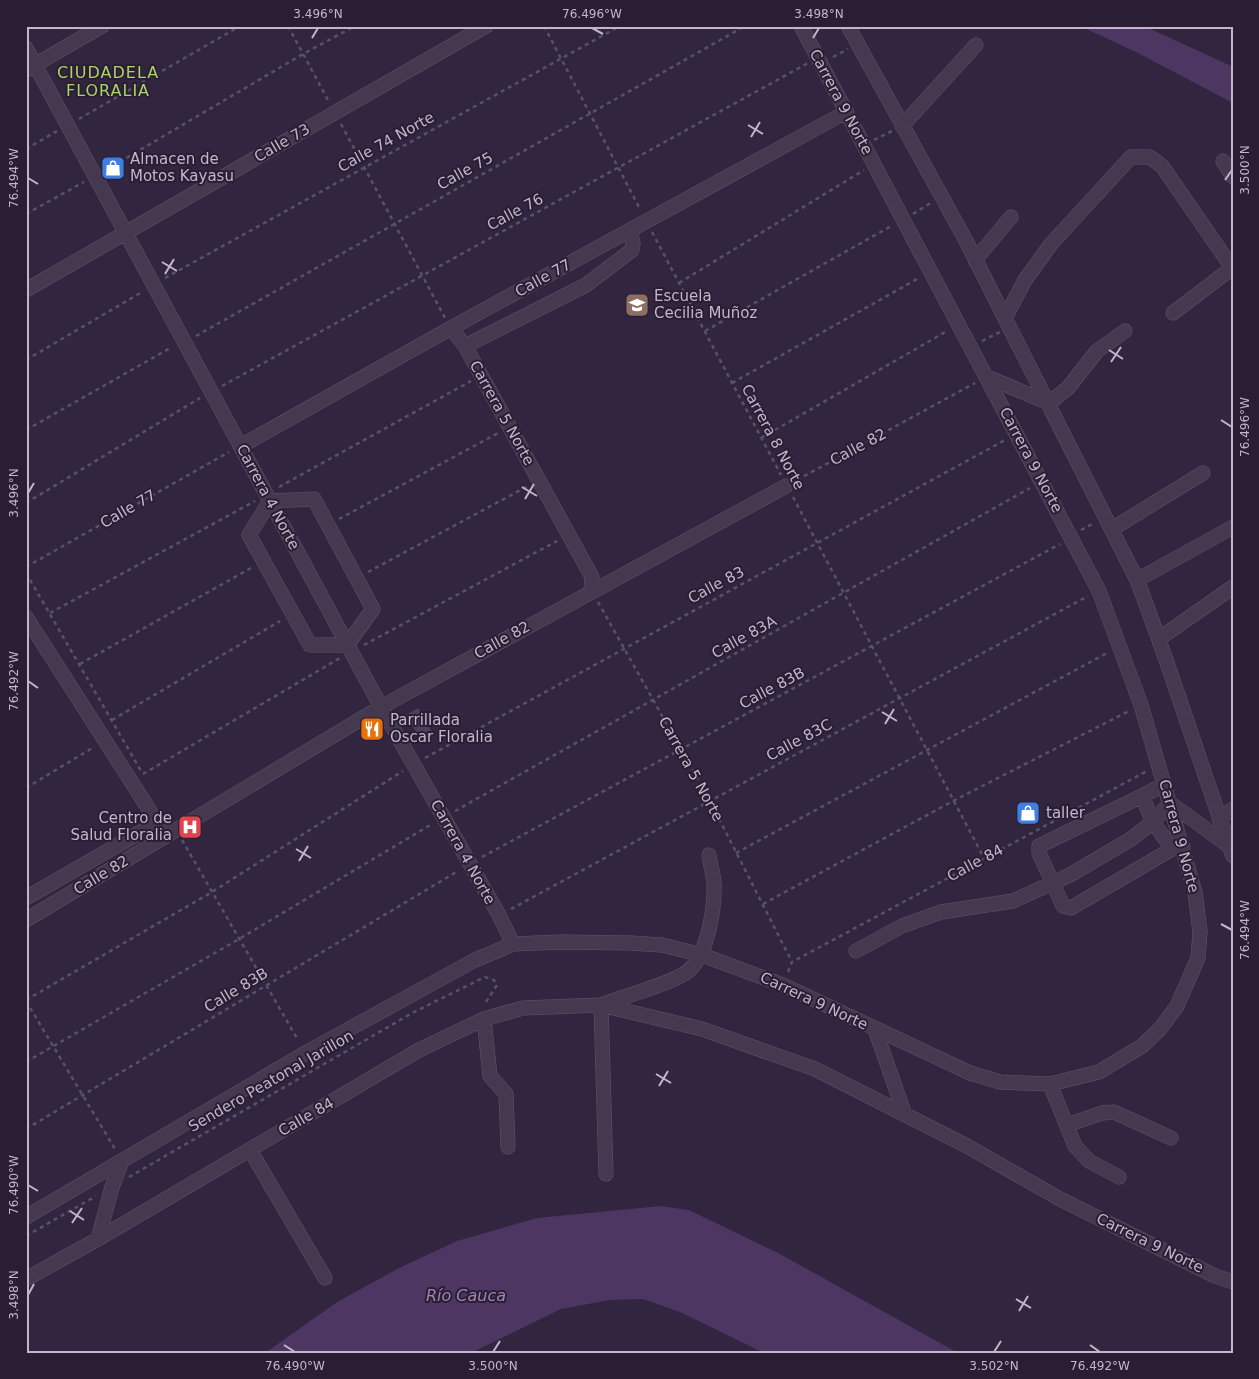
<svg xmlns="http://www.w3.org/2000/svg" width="1259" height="1379" font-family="'DejaVu Sans',sans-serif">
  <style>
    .water { fill: #4d3661 }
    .building { fill: #4e405c }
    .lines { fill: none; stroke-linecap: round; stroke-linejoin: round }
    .minor-casing { stroke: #60546a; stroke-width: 15 }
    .path { stroke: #55536a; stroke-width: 2.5; stroke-dasharray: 4 4; stroke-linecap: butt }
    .minor { stroke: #45394f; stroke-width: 14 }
    .ticks { fill: none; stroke: #c1b6ca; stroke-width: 2 }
    .labels { text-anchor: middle; stroke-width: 4; stroke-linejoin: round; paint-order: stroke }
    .street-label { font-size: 15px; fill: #c1b6ca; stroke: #2a1e34 }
    .poi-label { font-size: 15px; fill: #c1b6ca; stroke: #2a1e34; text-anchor: start }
    .neighbourhood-label { font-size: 16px; letter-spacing: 1px; fill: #abd367; stroke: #2a1e34 }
    .water-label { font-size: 16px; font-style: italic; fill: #9d85b5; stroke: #2a1e34 }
    .neatline { fill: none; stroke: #c1b6ca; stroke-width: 2 }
    .ticks-label { font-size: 12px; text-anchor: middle; fill: #c1b6ca }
  </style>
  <rect width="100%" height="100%" fill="#32253f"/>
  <path class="water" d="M1080,26H1144L1229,65L1233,67V103L1136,52Z
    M661,1206L689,1210L780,1254L958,1353H764L680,1312L643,1299L610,1300L561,1309L471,1353H265L337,1302L399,1268L457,1241L537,1218Z"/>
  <path class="building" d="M418,708L432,732L420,739L406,715Z"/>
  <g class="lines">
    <g class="minor-casing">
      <path id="minor" d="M848,26L965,239L1137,580C1172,671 1200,764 1233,856
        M26,48L381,707L499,915L513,944
        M26,70L102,26
        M902,126L976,45
        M1223,161L1233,177
        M975,260L1011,217
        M26,290L486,26
        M1173,313L1232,268
        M1005,318L1025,280L1051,244L1131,157H1150L1162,166L1233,269
        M451,328L465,346L592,577L591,591
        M465,346L586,285L632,250L633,243L630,230
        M987,377L1049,403L1068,388L1097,351L1125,331
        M241,446L451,328L846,112
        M314,499L373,609L347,645H310L249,535L270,501Z
        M1112,529L1203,473
        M1137,580L1233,527
        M26,617L166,836
        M1160,638L1233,587
        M1142,796L1165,784
        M1219,819L1233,809
        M1172,849L1071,908L1063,906L1039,853V846L1142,796L1153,822L1172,849L1183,847
        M26,898L158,822
        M26,920L381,707L786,486
        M856,951L902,926L941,912L1013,901L1070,875L1131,839L1153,822L1170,803L1229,846
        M601,1005C624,996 668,985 687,972C708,956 715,907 714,882C713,873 710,864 709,855
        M601,1005L606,1174
        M484,1019L490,1076L506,1094L508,1147
        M875,1029L905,1115
        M1050,1084L1075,1146L1089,1161L1119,1177
        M1067,1125L1102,1113L1114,1112L1171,1138
        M250,1150L325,1278
        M26,1217L309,1051L475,960L513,944L561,942L631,943L662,945L702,955L783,985L970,1073L1000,1082L1050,1084L1099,1072L1142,1046L1160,1029L1177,1006L1198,958L1200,932L1195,892L1141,705L1099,591L801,26
        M98,1239L112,1187L122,1161
        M26,1279L98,1239L419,1050L484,1019L523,1008L601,1005L702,1029L815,1069L967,1146L1060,1199L1215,1276L1233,1282"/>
    </g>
    <path class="path" d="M288,26L329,102
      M544,26L640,209
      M833,57L848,49
      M79,119L240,26
      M341,124L445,318
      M874,140L892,131
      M26,149L57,131
      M106,170L303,54L355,26
      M26,214L84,182
      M913,214L932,202
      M652,232L781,475
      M165,278L620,26
      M679,283L864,170
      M705,331L893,225
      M196,336L745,26
      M982,341L1000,332
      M26,360L142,292
      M732,383L919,278
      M222,386L808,63
      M26,430L172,347
      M761,438L947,331
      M797,480L975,383
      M279,487L471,381
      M793,497L984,858
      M26,503L200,398
      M339,519L500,432
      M1081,530L1094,523
      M26,567L229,452
      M368,572L528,486
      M26,573L141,771
      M598,602L710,801L792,962
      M50,613L255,501
      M364,645L557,541
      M80,664L251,568
      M112,720L280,621
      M425,758L1005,440
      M143,774L340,658
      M26,788L94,747
      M455,811L1030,488
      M182,840L298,1040
      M736,853L1109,652
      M482,857L1060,544
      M763,904L953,801L1131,710
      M511,909L1088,596
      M788,972L792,962L1147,771
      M26,1000L212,892L403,771
      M26,1001L115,1149
      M26,1062L239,939L432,824
      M26,1129L458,871
      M129,1177L414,1012L485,977L494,980L497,985L484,1005
      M26,1236L96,1196"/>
    <use href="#minor" class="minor"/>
  </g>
  <path class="ticks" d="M592,28L603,34M312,38L318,28M813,38L819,28M748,125L763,134M751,137L760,122M28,178L38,184M1225,180L1232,170M162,262L177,271M165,274L174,259M1109,350L1123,359M1111,362L1121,347M1221,420L1232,427M522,487L537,496M28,493L34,483M525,499L534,484M28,681L38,688M882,712L897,721M885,724L894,709M296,849L311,858M299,861L308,846M1221,924L1232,930M656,1074L671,1083M659,1086L668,1071M28,1185L38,1191M70,1211L84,1220M72,1223L82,1208M28,1295L34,1284M1016,1299L1031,1308M1019,1311L1028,1296M284,1345L295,1352M1090,1345L1100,1352M493,1352L500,1341M994,1352L1001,1341"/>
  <defs>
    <g id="shop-square" transform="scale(1.25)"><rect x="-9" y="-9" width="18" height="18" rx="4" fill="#3f7fe0" stroke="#2a1e34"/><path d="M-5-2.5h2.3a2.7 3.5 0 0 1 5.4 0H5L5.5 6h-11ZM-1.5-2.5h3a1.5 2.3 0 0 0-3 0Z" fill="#fff"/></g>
    <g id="school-square" transform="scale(1.25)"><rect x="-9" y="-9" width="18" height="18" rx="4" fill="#8d6e63" stroke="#2a1e34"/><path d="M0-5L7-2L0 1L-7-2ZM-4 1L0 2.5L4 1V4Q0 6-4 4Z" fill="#fff"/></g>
    <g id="restaurant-square" transform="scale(1.25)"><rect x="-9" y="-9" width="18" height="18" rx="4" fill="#e8710a" stroke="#2a1e34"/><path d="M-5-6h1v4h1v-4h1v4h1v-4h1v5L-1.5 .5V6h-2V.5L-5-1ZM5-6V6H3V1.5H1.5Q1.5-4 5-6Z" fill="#fff"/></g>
    <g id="hospital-square" transform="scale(1.25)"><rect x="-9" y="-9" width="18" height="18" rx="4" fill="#e0444e" stroke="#2a1e34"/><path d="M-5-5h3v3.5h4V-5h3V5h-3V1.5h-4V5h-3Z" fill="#fff"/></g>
  </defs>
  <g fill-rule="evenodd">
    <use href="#shop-square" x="113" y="168"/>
    <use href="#school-square" x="637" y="305"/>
    <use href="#restaurant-square" x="372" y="729"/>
    <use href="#shop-square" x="1028" y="813"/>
    <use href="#hospital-square" x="190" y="827"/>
  </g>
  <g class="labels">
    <g class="street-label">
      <text transform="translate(841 102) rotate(62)" y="5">Carrera 9 Norte</text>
      <text transform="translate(386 142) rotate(-29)" y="5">Calle 74 Norte</text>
      <text transform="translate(282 143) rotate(-30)" y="5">Calle 73</text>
      <text transform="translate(465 171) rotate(-29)" y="5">Calle 75</text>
      <text transform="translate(515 212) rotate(-28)" y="5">Calle 76</text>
      <text transform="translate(543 278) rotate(-29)" y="5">Calle 77</text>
      <text transform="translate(502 413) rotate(61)" y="5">Carrera 5 Norte</text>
      <text transform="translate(773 437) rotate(62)" y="5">Carrera 8 Norte</text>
      <text transform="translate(858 447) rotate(-28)" y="5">Calle 82</text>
      <text transform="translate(1031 460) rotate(62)" y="5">Carrera 9 Norte</text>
      <text transform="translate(268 497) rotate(62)" y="5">Carrera 4 Norte</text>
      <text transform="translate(128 509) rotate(-30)" y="5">Calle 77</text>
      <text transform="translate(716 585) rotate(-28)" y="5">Calle 83</text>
      <text transform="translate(744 637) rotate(-29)" y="5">Calle 83A</text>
      <text transform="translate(502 640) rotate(-29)" y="5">Calle 82</text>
      <text transform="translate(772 688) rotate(-28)" y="5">Calle 83B</text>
      <text transform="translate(799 740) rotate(-28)" y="5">Calle 83C</text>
      <text transform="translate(691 769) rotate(61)" y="5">Carrera 5 Norte</text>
      <text transform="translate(1179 836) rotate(75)" y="5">Carrera 9 Norte</text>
      <text transform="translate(463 852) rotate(61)" y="5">Carrera 4 Norte</text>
      <text transform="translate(975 863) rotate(-28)" y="5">Calle 84</text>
      <text transform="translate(101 875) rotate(-31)" y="5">Calle 82</text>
      <text transform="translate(236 990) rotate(-31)" y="5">Calle 83B</text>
      <text transform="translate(814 1001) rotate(25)" y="5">Carrera 9 Norte</text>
      <text transform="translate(271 1081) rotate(-30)" y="5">Sendero Peatonal Jarillon</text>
      <text transform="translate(306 1117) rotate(-30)" y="5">Calle 84</text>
      <text transform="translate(1150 1243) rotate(26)" y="5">Carrera 9 Norte</text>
    </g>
    <g class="poi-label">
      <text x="130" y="164">Almacen de<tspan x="130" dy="17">Motos Kayasu</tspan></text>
      <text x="654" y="301">Escuela<tspan x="654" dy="17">Cecilia Muñoz</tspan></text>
      <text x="390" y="725">Parrillada<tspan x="390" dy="17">Oscar Floralia</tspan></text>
      <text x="1046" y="818">taller</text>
      <text x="172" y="823" text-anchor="end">Centro de<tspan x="172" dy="17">Salud Floralia</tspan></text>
    </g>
    <g class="neighbourhood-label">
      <text x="108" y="78">CIUDADELA<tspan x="108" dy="18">FLORALIA</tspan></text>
    </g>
    <g class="water-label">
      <text x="466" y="1301">Río Cauca</text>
    </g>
  </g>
  <rect width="1259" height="1379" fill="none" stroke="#2a1e34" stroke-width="55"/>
  <rect x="28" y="28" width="1204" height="1324" class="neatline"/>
  <g class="ticks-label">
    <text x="318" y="18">3.496°N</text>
    <text x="592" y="18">76.496°W</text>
    <text x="819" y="18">3.498°N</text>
    <text transform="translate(1245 170) rotate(-90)" y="4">3.500°N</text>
    <text transform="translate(14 178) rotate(-90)" y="4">76.494°W</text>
    <text transform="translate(1245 427) rotate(-90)" y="4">76.496°W</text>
    <text transform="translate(14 493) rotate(-90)" y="4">3.496°N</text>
    <text transform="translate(14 681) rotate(-90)" y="4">76.492°W</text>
    <text transform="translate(1245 930) rotate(-90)" y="4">76.494°W</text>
    <text transform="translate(14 1185) rotate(-90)" y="4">76.490°W</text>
    <text transform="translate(14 1295) rotate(-90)" y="4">3.498°N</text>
    <text x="295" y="1370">76.490°W</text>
    <text x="493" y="1370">3.500°N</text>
    <text x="994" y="1370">3.502°N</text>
    <text x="1100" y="1370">76.492°W</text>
  </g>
</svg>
